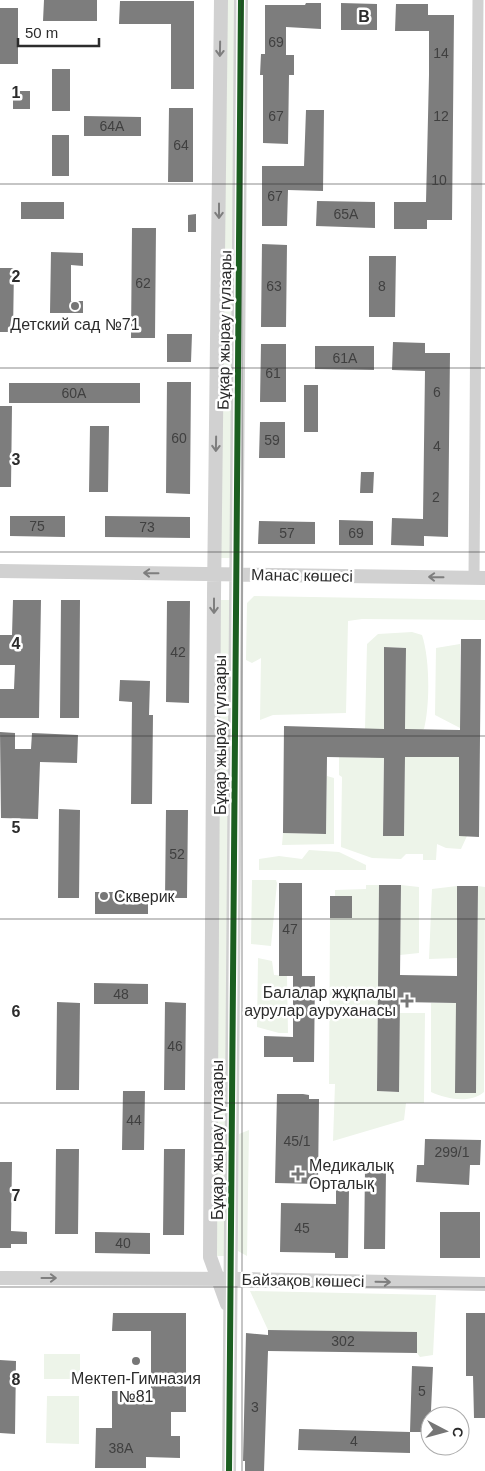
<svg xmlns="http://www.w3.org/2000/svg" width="485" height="1471" font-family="Helvetica,sans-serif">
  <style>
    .green { fill: #edf4e9 }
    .building { fill: #7d7d7d }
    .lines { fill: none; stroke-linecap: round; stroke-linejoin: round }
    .minor { stroke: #d1d1d1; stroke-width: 11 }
    .tertiary { stroke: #d1d1d1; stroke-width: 14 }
    .cycleway-casing { stroke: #fff; stroke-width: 9 }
    .cycleway { stroke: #1b5e20; stroke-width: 6 }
    .oneway { stroke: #7e7e7e }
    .grid { fill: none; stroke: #2c2c2c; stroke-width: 1; stroke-opacity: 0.55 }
    .poi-dot { fill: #767676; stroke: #fff; stroke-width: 2 }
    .labels { text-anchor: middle; stroke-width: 5; stroke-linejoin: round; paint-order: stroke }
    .number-label { font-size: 14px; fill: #404040 }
    .poi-label { font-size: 16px; fill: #2c2c2c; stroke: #fff }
    .street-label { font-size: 16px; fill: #2c2c2c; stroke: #fff }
    .grid-label { font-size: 16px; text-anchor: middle; font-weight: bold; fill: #2c2c2c; stroke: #fff; stroke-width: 5; stroke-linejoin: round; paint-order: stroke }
  </style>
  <rect width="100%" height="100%" fill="#fff"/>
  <path class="green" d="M226,0H235L232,328H223Z
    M223,350H232L230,558H220Z
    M254,596L485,600V620L362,619L348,621L346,713L273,715L260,720L261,658L252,663L246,660L247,603Z
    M219,600H230L226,1256H215Z
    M412,632L422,635C430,659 430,705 424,729L405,739L406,648L385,647L384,739L365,729L367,644L378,634Z
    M460,644V728L435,715L436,648Z
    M384,747L383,836H404L405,747L415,757H445L460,748L459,836H467L461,849L446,848L437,844L436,860H423V854H406L401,859L372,858L341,847L342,777L339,775V757L370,758Z
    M327,776L334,778V844L282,845L283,833L326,834Z
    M309,850L339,852L366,865V870H259V859L279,856L302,859Z
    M252,880H276L277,883L271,946L251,944Z
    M366,885H379L377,1091L398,1092L400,1013H425L424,1103H406L404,1120L333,1141L335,1084H329L330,918H352V896H335V890L366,889Z
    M401,885L419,887V953L400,955Z
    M457,886V958L429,959L432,889Z
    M478,886L485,887L484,1092C471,1104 446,1099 431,1092V1003H456V1093H476Z
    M258,958L272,961L274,975L287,976L288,1033H279L257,1027Z
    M249,1130L247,1256L238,1251L239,1134Z
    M250,1291L436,1295L433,1355L420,1357L417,1353V1332L268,1330Z
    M44,1354H80V1379H44Z
    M47,1396H79V1444L46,1443Z"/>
  <path class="building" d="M44,0H97V21H43Z
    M120,1H194V89H171V24H119Z
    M306,3H321V29L286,27V55H294V75H289L288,144L263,143V75H260L261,54H265V5H305Z
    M341,3L377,4V30H341Z
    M396,4H428V15H454L452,220H427V229H394V202H426L429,75V31H395Z
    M0,8H18V64H0Z
    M52,69H70V111H52Z
    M13,91H30V109H13Z
    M169,108H193V182H168Z
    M306,110H324L323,191L288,190L287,226H262V166H304Z
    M84,116L141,117V136H84Z
    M52,135H69V176H52Z
    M317,201L375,202V228L316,226Z
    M21,202H64V219H21Z
    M196,214V232H188V215Z
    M132,228H156L155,338H131Z
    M262,244L287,245L286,327H261Z
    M51,252L83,253V266L71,265V301H83V313H50Z
    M369,256H396L395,317H369Z
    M0,268H14L13,332H0Z
    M167,334H192L191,362H167Z
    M393,342L425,343V353H450L448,537L424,536V546L391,545L392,518L423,519L425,371L392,370Z
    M261,344H286V402H260Z
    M315,346H374V370L315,369Z
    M167,382H191L190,494L166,493Z
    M9,383H140V403H9Z
    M304,385H318V432H304Z
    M0,406H12L11,487H0Z
    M260,422H285V458H259Z
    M90,426H109L108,492H89Z
    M361,472H374L373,493H360Z
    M10,516H65V537L10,536Z
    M105,516L190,517V538L105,537Z
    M339,520L373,521V545H339Z
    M259,521L315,522V544H258Z
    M13,600H41L39,718H0V689H14L15,665H0V635H12Z
    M61,600H80L79,718H60Z
    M167,601H190L189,703L166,702Z
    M461,639H481L479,837L459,836V757H405L404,836H383L384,758L327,757L326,834L283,833L284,726L384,729V647L406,648L405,729L460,730Z
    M120,680L150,681L149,715H153L152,804H131L132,702L119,701Z
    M0,732L15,733V749H31L32,733L78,735L77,763L40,762L38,819L1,818Z
    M59,809L80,810L79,898H58Z
    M166,810H188L187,898H165Z
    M279,883H302V976H315L314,1062H293V1057H264V1036L293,1037V976H279Z
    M379,885H401L400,975L457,976V886H478L476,1093H455L456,1003L400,1002L399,1092L377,1091Z
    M95,892H148V914H95Z
    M330,896H352V918H330Z
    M94,983L148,984V1004H94Z
    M57,1002L80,1003L79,1090H56Z
    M165,1002L186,1003L185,1090H164Z
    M123,1091H145L144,1150H122Z
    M277,1094H303L309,1095V1099H319L318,1184L275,1183Z
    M425,1139L481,1140L480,1165H470L469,1185L416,1182L417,1165H424Z
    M56,1149H79L78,1234H55Z
    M164,1149H185L184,1235H163Z
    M0,1162H12L11,1231L27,1232V1244H11V1248H0Z
    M365,1169H386L385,1249H364Z
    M336,1190H349L348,1258H335V1253L280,1252L281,1203L336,1204Z
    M440,1212H480V1258H440Z
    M95,1232L150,1233V1254L95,1253Z
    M113,1313H186V1412H171V1436H180V1458L146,1457V1468H95L96,1428H112V1391H151V1331H112Z
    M466,1313H485V1418H474L473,1376H466Z
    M268,1330L417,1332V1353L268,1351L264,1471H245V1461H243L246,1333L268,1335Z
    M0,1360L16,1361L15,1434L0,1433Z
    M412,1366L433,1367L430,1432H410Z
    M299,1429L410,1432V1453L298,1450Z"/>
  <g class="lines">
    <path class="minor" d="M474,578L478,0"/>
    <path class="tertiary" d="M221,0L214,595L210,1257L227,1304
      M0,571L485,578
      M0,1278L247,1279L485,1284
      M229,1471L241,0"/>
    <g class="cycleway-casing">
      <path id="cycleway" d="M229,1471L241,0"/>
    </g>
    <use href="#cycleway" class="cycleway"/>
  </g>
  <defs><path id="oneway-shaft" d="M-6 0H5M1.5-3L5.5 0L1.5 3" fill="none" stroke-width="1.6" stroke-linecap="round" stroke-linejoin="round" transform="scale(1.25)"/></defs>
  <g class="oneway">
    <use href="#oneway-shaft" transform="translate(220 49) rotate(91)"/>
    <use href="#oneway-shaft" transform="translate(219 211) rotate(90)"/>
    <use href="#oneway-shaft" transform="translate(216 444) rotate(91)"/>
    <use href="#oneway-shaft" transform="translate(151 573) rotate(-179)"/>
    <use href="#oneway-shaft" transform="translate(436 577) rotate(-179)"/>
    <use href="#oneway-shaft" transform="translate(214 606) rotate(90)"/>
    <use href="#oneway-shaft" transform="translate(49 1278)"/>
    <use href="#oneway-shaft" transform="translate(383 1282) rotate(1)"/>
  </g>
  <path class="grid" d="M242,0V1471M0,184H485M0,368H485M0,552H485M0,736H485M0,919H485M0,1103H485M0,1287H485"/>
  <g class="poi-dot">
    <circle cx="75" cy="306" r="5"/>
    <circle cx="104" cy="896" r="5"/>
    <path d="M404.5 993.5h5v5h5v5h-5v5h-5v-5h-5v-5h5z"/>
    <path d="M295.5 1166.5h5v5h5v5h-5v5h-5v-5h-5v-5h5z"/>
    <circle cx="136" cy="1361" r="5"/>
  </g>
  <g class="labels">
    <g class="number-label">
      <text x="276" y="47">69</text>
      <text x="441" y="58">14</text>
      <text x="276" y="121">67</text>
      <text x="441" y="121">12</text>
      <text x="112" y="131">64А</text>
      <text x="181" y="150">64</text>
      <text x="439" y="185">10</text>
      <text x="275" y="201">67</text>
      <text x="346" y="219">65А</text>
      <text x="143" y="288">62</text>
      <text x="274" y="291">63</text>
      <text x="382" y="291">8</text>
      <text x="345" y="363">61А</text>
      <text x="273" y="378">61</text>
      <text x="437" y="397">6</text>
      <text x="74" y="398">60А</text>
      <text x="179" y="443">60</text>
      <text x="272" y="445">59</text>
      <text x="437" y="451">4</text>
      <text x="436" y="502">2</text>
      <text x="37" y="531">75</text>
      <text x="147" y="532">73</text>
      <text x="287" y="538">57</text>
      <text x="356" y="538">69</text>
      <text x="178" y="657">42</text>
      <text x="177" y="859">52</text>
      <text x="290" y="934">47</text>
      <text x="121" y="999">48</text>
      <text x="175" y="1051">46</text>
      <text x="134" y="1125">44</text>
      <text x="297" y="1146">45/1</text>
      <text x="452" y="1157">299/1</text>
      <text x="302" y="1233">45</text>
      <text x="123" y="1248">40</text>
      <text x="343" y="1346">302</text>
      <text x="422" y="1396">5</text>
      <text x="255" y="1412">3</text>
      <text x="354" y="1446">4</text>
      <text x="121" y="1453">38А</text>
    </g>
    <g class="poi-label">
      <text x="75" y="330">Детский сад №71</text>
      <text x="114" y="902" text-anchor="start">Скверик</text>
      <text x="396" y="998" text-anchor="end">Балалар жұқпалы<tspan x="396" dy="18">аурулар ауруханасы</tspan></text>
      <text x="309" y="1171" text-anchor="start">Медикалық<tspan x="309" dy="18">Орталық</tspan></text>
      <text x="136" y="1384">Мектеп-Гимназия<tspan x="136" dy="18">№81</tspan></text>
    </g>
    <g class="street-label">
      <text transform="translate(224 330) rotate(-89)" y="6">Бұқар жырау гүлзары</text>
      <text transform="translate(302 575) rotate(1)" y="6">Манас көшесі</text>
      <text transform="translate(220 735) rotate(-90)" y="6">Бұқар жырау гүлзары</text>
      <text transform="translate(217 1140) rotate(-90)" y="6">Бұқар жырау гүлзары</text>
      <text transform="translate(303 1280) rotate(1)" y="6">Байзақов көшесі</text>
    </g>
  </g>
  <g class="grid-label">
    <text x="364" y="22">B</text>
    <text x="16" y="98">1</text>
    <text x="16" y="282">2</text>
    <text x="16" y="465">3</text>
    <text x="16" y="649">4</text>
    <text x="16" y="833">5</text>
    <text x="16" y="1017">6</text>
    <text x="16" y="1201">7</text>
    <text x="16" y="1385">8</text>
  </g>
  <g transform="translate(445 1431) rotate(96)"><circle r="24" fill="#ffffff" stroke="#ababab"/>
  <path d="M0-4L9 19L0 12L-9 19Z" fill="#767676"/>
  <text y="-8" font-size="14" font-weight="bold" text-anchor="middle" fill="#2c2c2c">С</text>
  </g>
  <path d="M18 38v8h81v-8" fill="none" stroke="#2c2c2c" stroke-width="2.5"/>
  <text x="25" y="38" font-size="15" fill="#2c2c2c" stroke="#ffffff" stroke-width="4" paint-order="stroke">50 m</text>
</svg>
